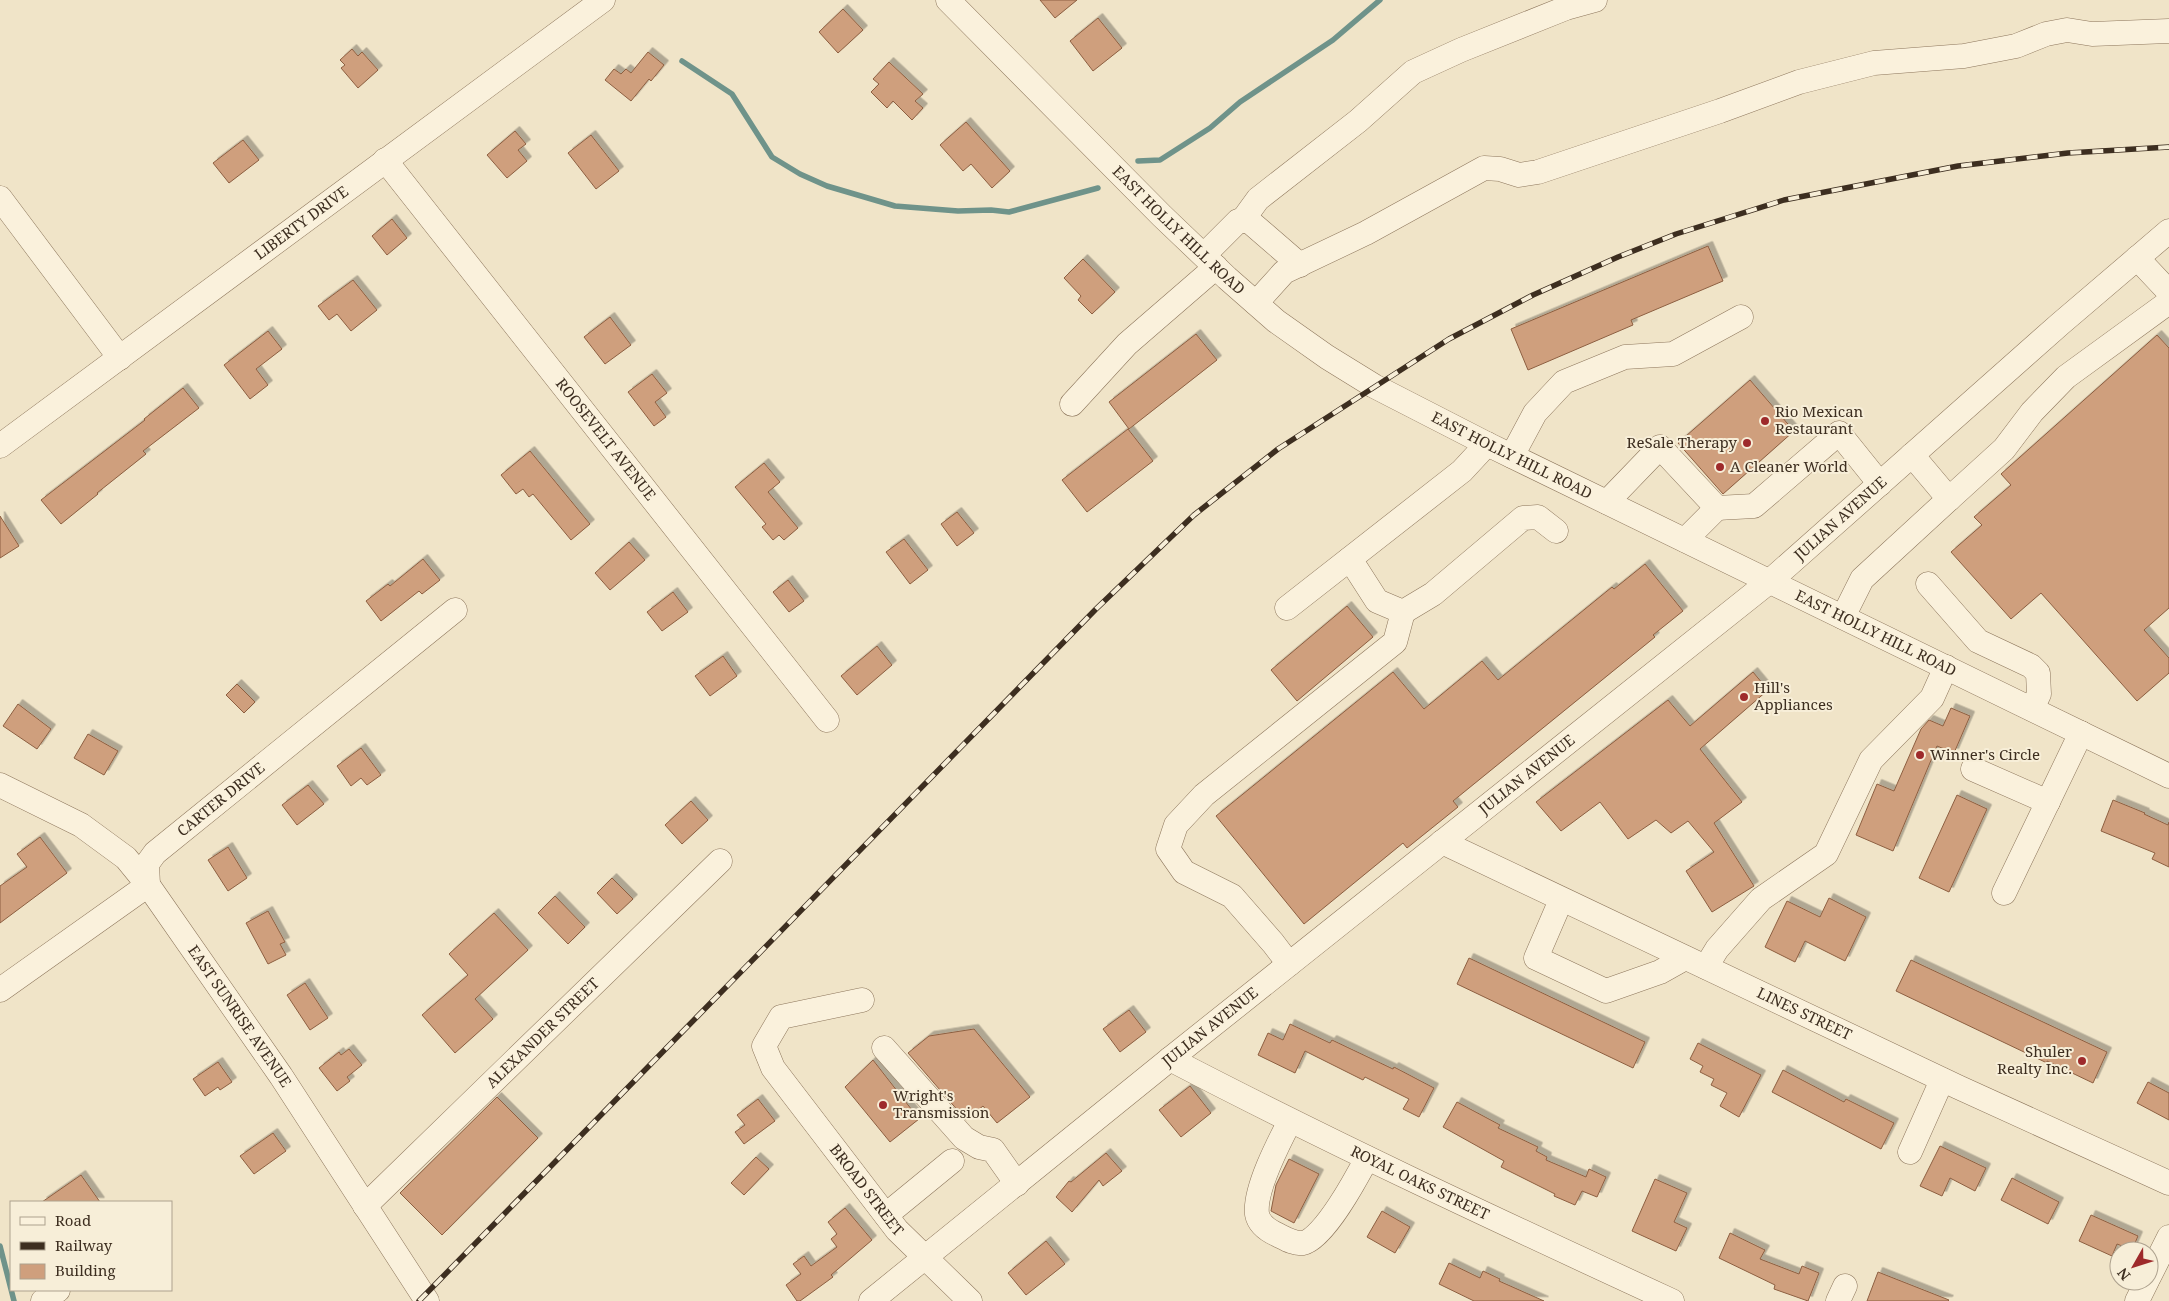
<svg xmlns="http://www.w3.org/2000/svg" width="2169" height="1301" font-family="'Noto Serif',serif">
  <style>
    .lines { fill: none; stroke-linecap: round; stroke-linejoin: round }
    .stream { stroke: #6f938a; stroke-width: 5.5 }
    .building { fill: #cf9f7d; stroke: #8d5f41; filter: url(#shadow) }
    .minor-casing { stroke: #8d765c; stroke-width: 25 }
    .minor { stroke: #faf1dc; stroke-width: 24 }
    .rail-casing { stroke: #3d2e20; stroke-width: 5.5 }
    .rail { stroke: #f7eed8; stroke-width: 4; stroke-dasharray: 11; stroke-linecap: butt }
    .poi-dot { fill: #9e2a2b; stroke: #f7eed8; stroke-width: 2 }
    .labels { text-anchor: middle; stroke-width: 4; stroke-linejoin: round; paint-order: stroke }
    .street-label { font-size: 15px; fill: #3d2e20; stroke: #f7eed8 }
    .poi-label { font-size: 15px; fill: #3d2e20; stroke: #f7eed8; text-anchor: start }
  </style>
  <defs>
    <filter id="shadow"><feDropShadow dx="4.5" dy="-4.5" stdDeviation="0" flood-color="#0004"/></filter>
  </defs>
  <rect width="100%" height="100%" fill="#f0e4c8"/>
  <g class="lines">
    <path class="stream" d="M682,61L732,94L772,157L800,174L827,186L895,206L958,211L991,210L1009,212L1098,188
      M1138,161L1160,160L1210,128L1240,102L1333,40L1380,0
      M0,1246L14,1301"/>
  </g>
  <path class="building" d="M1040,0H1077L1055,18Z
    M843,9L863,30L838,53L819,32Z
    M1098,18L1122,48L1093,71L1070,41Z
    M352,49L358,56L362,52L378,70L358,88L341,68L345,65L340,60Z
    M648,52L664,65L651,81L649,79L631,101L605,80L614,69L621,74L626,69L631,73Z
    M889,62L923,94L915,101L923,108L912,120L893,101L887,108L871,92L879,84L873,79Z
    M966,122L1010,171L992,188L971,164L963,171L940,145Z
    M515,131L526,144L518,150L527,161L507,178L487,155Z
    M591,135L619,171L596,189L568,153Z
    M243,140L259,160L229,183L213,163Z
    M392,219L407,238L387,255L372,236Z
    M1708,246L1723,281L1631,320L1633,325L1528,370L1511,329Z
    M1083,259L1115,292L1092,314L1078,300L1081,296L1064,278Z
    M353,280L377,310L351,331L337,314L329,320L318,306Z
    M610,317L631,345L605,364L584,337Z
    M268,331L282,349L256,369L268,385L250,399L224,365Z
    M1196,334L1217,360L1129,429L1109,402Z
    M2157,335L2169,348V608L2144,630L2169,658V673L2137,701L2041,593L2011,619L1951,552L1982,525L1974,517L2011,485L2001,474Z
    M652,374L667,393L655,402L666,417L654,426L628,392Z
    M1750,380L1794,431L1723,494L1678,443Z
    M183,388L199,408L143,451L146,454L97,493L98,494L61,524L41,500L145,420L144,419Z
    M1128,429L1153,461L1087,512L1062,480Z
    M530,451L590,524L571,540L533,494L529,497L523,489L516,494L501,475Z
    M764,463L780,482L768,492L798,528L784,540L779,535L773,540L762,527L766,524L735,487Z
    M957,512L974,533L957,546L941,524Z
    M0,516L19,546L0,558Z
    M904,539L928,570L910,584L886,552Z
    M629,542L645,560L610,590L595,573Z
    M423,559L440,580L422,594L419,591L381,621L366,601L388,584L390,586Z
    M1645,564L1683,611L1653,635L1655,637L1453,801L1458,807L1407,848L1403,843L1304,924L1216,816L1393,672L1424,709L1482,661L1498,680L1612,587L1614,589Z
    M788,580L804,601L789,612L773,592Z
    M673,592L688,612L662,631L647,612Z
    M1347,606L1373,637L1297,701L1271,670Z
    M877,646L892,665L857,695L841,676Z
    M723,656L737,676L710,696L695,676Z
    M1753,672L1768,690L1700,749L1742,802L1714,823L1754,886L1712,912L1686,871L1714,852L1688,821L1671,833L1656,820L1628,839L1600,802L1561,831L1536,802L1668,700L1690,726Z
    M237,684L255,702L244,713L226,695Z
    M18,704L51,729L37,749L3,726Z
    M1951,708L1970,716L1954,753L1937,746L1893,851L1856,835L1877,784L1894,791L1921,729L1929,720L1943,726Z
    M88,734L118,751L104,775L74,758Z
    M361,748L381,775L367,785L361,778L351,786L337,766Z
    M308,785L324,804L297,825L282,805Z
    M1957,795L1987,809L1949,892L1919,878Z
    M2113,800L2145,813L2144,814L2168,825L2169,822V867L2152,859L2155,853L2101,831Z
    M691,801L708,820L682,844L665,825Z
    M40,837L67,873L0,923V886L27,867L17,854Z
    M228,847L247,878L228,891L208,860Z
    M612,878L633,899L617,914L597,893Z
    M555,896L585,927L568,944L538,913Z
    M1829,898L1866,917L1845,961L1805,941L1795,962L1765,947L1787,901L1820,917Z
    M268,911L285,942L280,944L286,955L268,964L246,923Z
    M494,913L528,950L475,999L493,1019L455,1053L422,1015L468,975L449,954Z
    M1469,958L1645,1042L1633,1068L1457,984Z
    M1911,960L2107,1052L2093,1083L2047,1061V1063L1896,991Z
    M305,983L328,1018L310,1030L287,995Z
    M1129,1010L1146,1032L1120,1052L1103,1029Z
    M1290,1024L1330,1043L1332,1040L1393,1069L1394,1067L1434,1088L1419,1117L1403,1109L1409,1099L1365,1077L1363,1080L1305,1051L1295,1073L1258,1055L1268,1033L1283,1040Z
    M974,1029L1030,1097L997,1123L983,1106L966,1120L908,1053L929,1036Z
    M1698,1043L1761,1075L1739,1117L1720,1106L1727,1093L1711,1085L1714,1079L1700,1072L1703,1066L1690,1059Z
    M349,1049L362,1065L347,1077L350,1081L337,1091L319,1068L339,1052L341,1055Z
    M873,1060L919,1119L890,1142L845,1087Z
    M218,1062L232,1082L220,1090L218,1087L205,1096L193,1079Z
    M1783,1070L1844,1102L1846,1099L1894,1123L1881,1149L1772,1092Z
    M2148,1082L2169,1093V1120L2137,1103Z
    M1190,1086L1211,1113L1181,1137L1159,1110Z
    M497,1097L538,1138L442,1235L400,1193Z
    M758,1099L775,1121L744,1144L735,1132L745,1125L737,1115Z
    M1457,1102L1500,1125L1498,1128L1538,1147L1536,1151L1547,1157L1546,1160L1586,1177L1589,1169L1606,1177L1597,1197L1582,1191L1575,1205L1554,1196L1555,1194L1501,1167L1504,1161L1443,1127Z
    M273,1133L286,1151L254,1174L240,1156Z
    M1940,1146L1986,1168L1975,1191L1950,1178L1942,1196L1920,1186Z
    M1106,1153L1122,1171L1103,1186L1099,1180L1072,1212L1056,1197L1069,1181L1071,1182Z
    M756,1157L769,1169L744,1195L731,1183Z
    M1289,1159L1319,1174L1294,1223L1271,1211L1276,1185Z
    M81,1175L100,1202H42Z
    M2012,1178L2059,1202L2048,1224L2001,1200Z
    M1655,1179L1687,1193L1674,1222L1687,1228L1676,1251L1632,1231Z
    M845,1208L872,1240L831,1275L833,1277L800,1301H797L786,1285L801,1274L793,1264L804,1256L811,1266L837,1247L831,1239L837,1234L828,1222Z
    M1382,1211L1410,1227L1395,1253L1367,1237Z
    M2091,1215L2138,1236L2132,1250L2117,1244L2112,1256L2079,1241Z
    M1730,1233L1765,1250L1760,1259L1799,1274L1802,1266L1819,1273L1808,1301L1774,1289L1775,1285L1719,1258Z
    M1046,1241L1065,1264L1026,1295L1008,1273Z
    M1449,1263L1480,1278L1483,1271L1500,1279L1499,1281L1544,1301H1474L1439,1284Z
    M1878,1272L1949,1300L1948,1301H1867Z"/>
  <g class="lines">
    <g class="minor-casing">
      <g id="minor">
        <path id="s1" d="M948,0L1162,216L1227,278L1276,321L1327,357L1374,386L1487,444L2169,776"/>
        <path id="s2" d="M385,160L827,720"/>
        <path d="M0,198L120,358"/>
        <path d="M1242,221L1258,199L1358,121L1413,72L1461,50L1566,8L1595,0"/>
        <path d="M1204,255L1238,221H1249L1300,265"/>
        <path d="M2137,258L2169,292"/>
        <path d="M1256,303L1284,272L1366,233L1484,168L1500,169L1519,175L1538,172L1720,111L1799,82L1874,63L1964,56L2016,46L2046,34L2067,30L2092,34L2169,31"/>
        <path d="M1072,404L1127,344L1216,267"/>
        <path id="s3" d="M0,446L603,0"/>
        <path d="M1512,456L1535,413L1564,382L1625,357L1673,354L1741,317"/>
        <path d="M1949,499L2004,449L2032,412L2066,377L2169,302"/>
        <path d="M1607,502L1660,447L1717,508L1685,540"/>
        <path d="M1717,508L1754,506L1839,433L1880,484"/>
        <path d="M1350,559L1377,601L1403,612L1433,594L1523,518L1538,517L1556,531"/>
        <path d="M1928,584L1978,641L2031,666L2038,673L2039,694L2032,709"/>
        <path d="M1287,608L1462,471L1487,444"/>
        <path d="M1843,617L1862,579L1949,499L1912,455"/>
        <path d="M1973,769L2048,802"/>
        <path id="s4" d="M0,785L81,825L126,858L148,885L281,1076L427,1301"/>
        <path id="s5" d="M1442,842L1958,1087L2169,1183"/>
        <path d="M2004,893L2081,733"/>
        <path d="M1561,900L1536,958L1606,991L1660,972L1685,958"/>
        <path d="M1289,964L1273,943L1232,896L1184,872L1168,849L1176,825L1204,795L1395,642L1403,612"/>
        <path d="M1706,967L1717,949L1761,899L1826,854L1871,760L1932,698L1946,667"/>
        <path id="s6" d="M0,990L148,885L147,864L155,853L455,610"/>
        <path id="s7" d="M862,1000L781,1017L764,1046L773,1068L897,1230L970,1301"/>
        <path d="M884,1048L964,1138L979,1147L993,1150L1017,1184"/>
        <path id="s8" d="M1170,1059C1335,1145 1503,1223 1672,1301"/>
        <path d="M1290,1121C1279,1142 1254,1190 1257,1214C1259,1225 1269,1231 1278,1235C1286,1239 1294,1244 1303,1243C1324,1239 1357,1177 1367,1158"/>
        <path d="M1910,1152L1942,1080"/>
        <path id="s9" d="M365,1206L720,861"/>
        <path d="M886,1215L952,1161"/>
        <path d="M2149,1277L2169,1237"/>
        <path d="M43,1301L58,1290"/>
        <path id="s10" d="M871,1301L1170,1059L1770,581L2060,324L2169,231"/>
        <path d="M1838,1301L1845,1286"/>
        <path d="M2137,1301L2147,1281"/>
      </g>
    </g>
    <use href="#minor" class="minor"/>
    <g class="rail-casing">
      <path id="rail" d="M419,1301L1096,609L1194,515L1278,449L1449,339L1533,295L1618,257L1676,234L1784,200L1958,166L2068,153L2169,147"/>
    </g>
    <use href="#rail" class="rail"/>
  </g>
  <g class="poi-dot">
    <circle cx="1765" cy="421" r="5"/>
    <circle cx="1747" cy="443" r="5"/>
    <circle cx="1720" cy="467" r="5"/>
    <circle cx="1744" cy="697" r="5"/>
    <circle cx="1920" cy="755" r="5"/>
    <circle cx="2082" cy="1061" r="5"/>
    <circle cx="883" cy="1105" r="5"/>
  </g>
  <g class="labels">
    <g class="street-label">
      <text dy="5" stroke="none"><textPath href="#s3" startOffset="375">LIBERTY DRIVE</textPath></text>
      <text dy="5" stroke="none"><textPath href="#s1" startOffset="326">EAST HOLLY HILL ROAD</textPath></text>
      <text dy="5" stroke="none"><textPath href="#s2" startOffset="356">ROOSEVELT AVENUE</textPath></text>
      <text dy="5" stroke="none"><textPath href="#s1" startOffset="731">EAST HOLLY HILL ROAD</textPath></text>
      <text dy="5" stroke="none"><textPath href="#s10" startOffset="1246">JULIAN AVENUE</textPath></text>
      <text dy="5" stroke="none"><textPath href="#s1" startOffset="1136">EAST HOLLY HILL ROAD</textPath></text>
      <text dy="5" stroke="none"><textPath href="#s10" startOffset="841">JULIAN AVENUE</textPath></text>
      <text dy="5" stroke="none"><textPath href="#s6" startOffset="301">CARTER DRIVE</textPath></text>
      <text dy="5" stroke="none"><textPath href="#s5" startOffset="401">LINES STREET</textPath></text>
      <text dy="5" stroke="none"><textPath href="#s4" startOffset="341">EAST SUNRISE AVENUE</textPath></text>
      <text dy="5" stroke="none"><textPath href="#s10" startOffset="436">JULIAN AVENUE</textPath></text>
      <text dy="5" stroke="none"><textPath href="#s9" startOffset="248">ALEXANDER STREET</textPath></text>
      <text dy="5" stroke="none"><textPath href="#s8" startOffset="279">ROYAL OAKS STREET</textPath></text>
      <text dy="5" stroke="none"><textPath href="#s7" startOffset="294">BROAD STREET</textPath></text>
    </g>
    <g class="poi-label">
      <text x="1775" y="417">Rio Mexican<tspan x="1775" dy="17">Restaurant</tspan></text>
      <text x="1737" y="448" text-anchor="end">ReSale Therapy</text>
      <text x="1730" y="472">A Cleaner World</text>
      <text x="1754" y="693">Hill's<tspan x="1754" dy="17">Appliances</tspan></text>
      <text x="1930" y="760">Winner's Circle</text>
      <text x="2072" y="1057" text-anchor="end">Shuler<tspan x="2072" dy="17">Realty Inc.</tspan></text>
      <text x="893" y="1101">Wright's<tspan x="893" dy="17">Transmission</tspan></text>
    </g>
  </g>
  <rect x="10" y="1201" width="162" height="90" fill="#f7eed8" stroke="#ada18e"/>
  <rect x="20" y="1217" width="25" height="8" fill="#faf1dc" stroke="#ada18e"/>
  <text x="55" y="1226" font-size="15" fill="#3d2e20">Road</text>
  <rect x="20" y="1242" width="25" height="8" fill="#3d2e20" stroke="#ada18e"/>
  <text x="55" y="1251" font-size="15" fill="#3d2e20">Railway</text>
  <rect x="20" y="1264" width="25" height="15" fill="#cf9f7d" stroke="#ada18e"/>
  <text x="55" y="1276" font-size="15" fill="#3d2e20">Building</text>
  <g transform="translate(2134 1266) rotate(231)"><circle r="24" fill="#f7eed8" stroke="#ada18e"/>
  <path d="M0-4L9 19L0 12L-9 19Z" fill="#9e2a2b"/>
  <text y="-8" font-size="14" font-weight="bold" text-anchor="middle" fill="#3d2e20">N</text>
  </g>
</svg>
